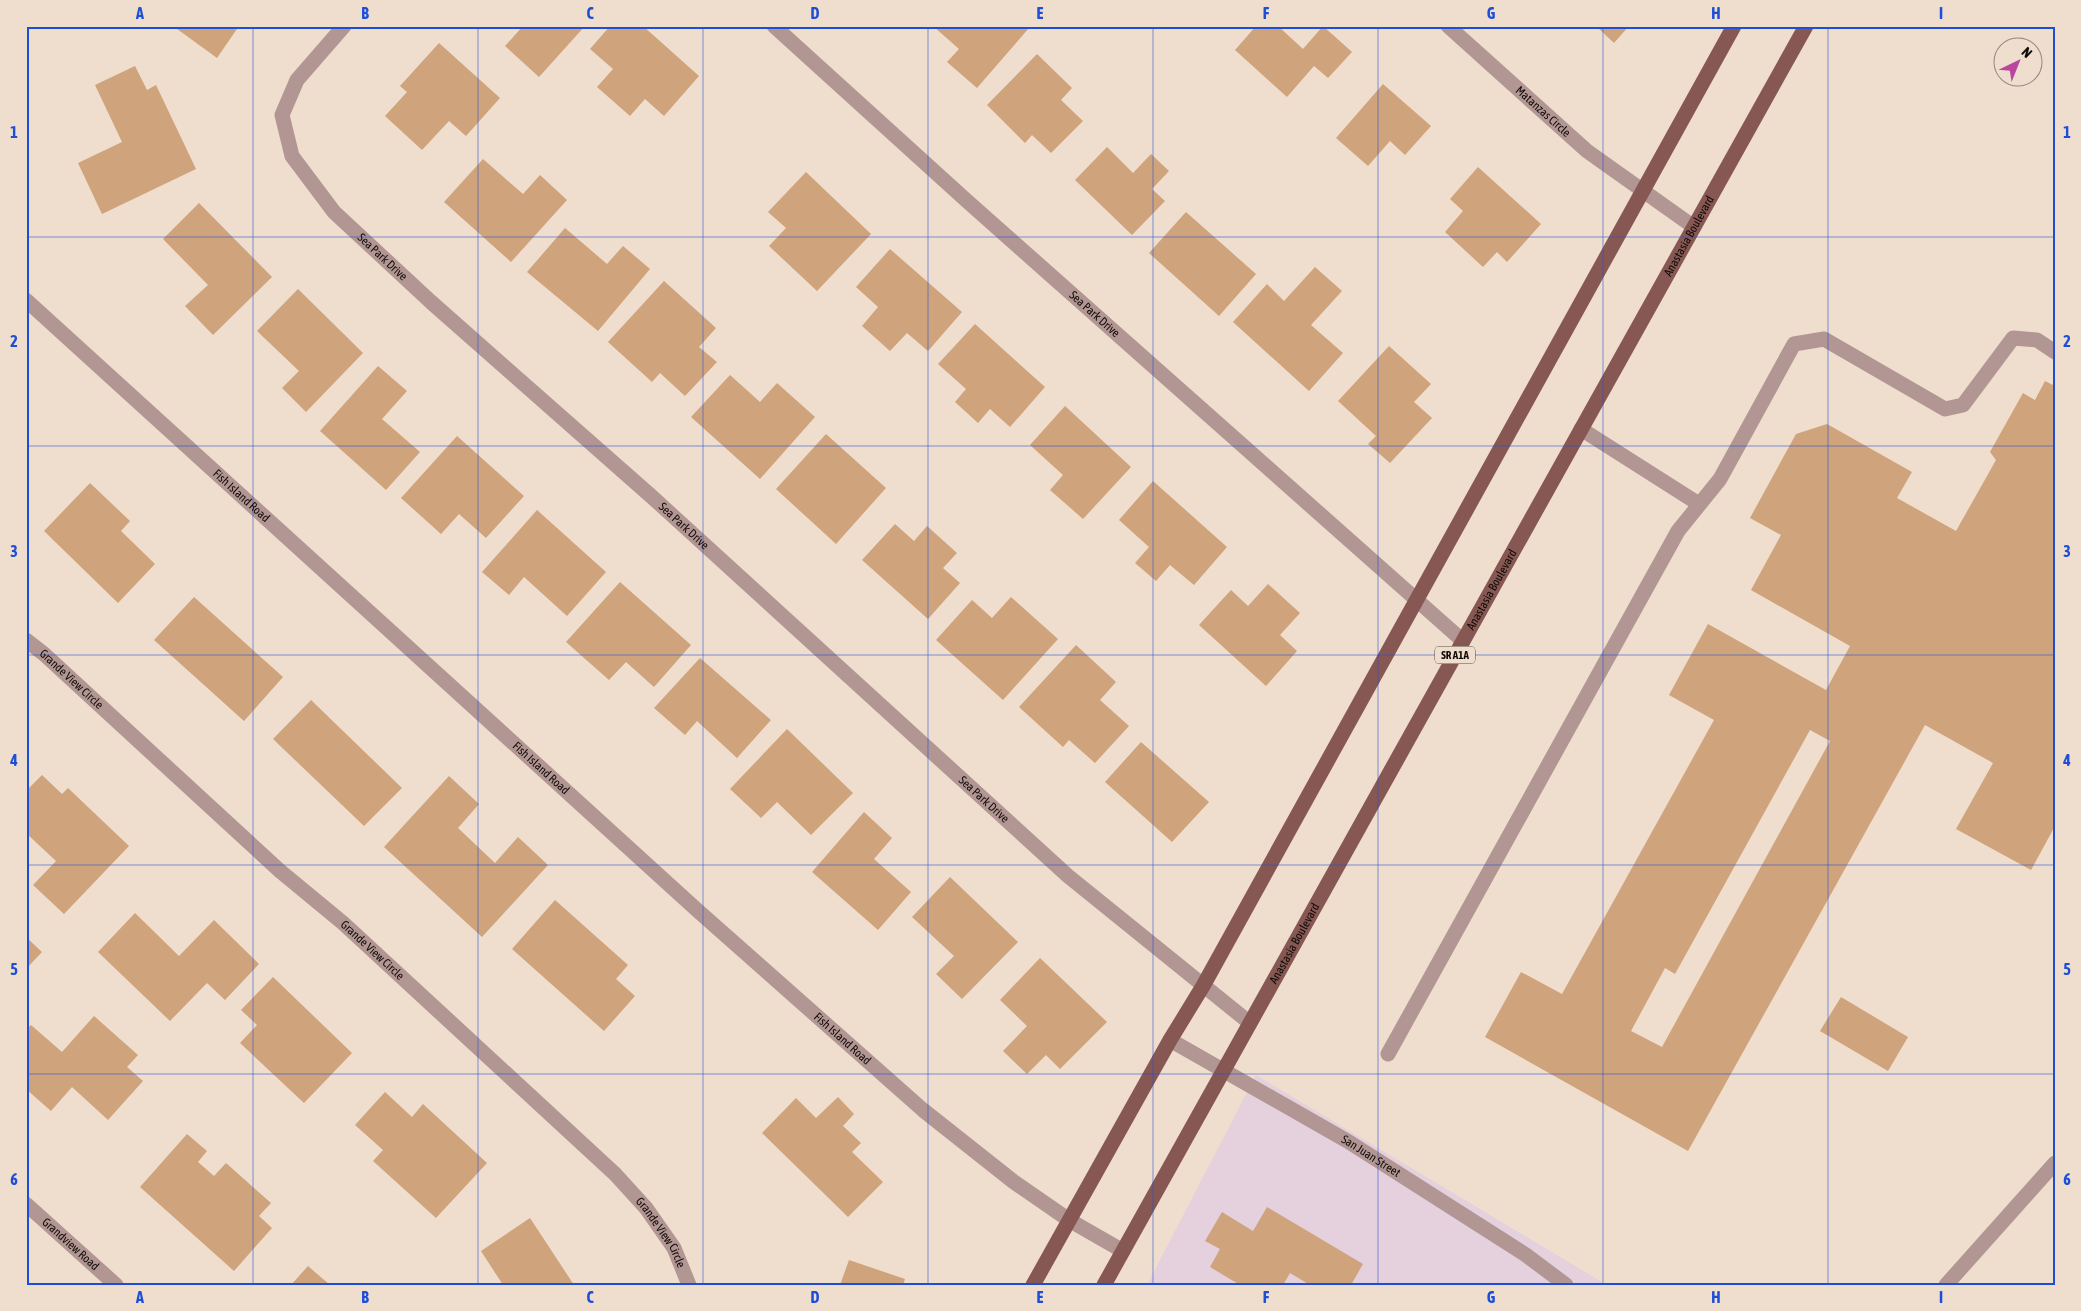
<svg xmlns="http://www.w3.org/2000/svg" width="2081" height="1311" font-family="'Asap Condensed',sans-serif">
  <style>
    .commercial { fill: #e5d0dd }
    .building { fill: #cfa37b; fill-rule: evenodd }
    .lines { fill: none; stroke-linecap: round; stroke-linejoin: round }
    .minor { stroke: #b29693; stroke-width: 15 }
    .major { stroke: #875853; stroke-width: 15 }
    .grid { fill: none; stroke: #1d4ed8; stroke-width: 1; stroke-opacity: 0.55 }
    .labels { text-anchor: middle; stroke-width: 4; stroke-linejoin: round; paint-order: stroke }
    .shield { fill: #efddce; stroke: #544a43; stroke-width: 1 }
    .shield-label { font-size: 11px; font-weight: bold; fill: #110b07 }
    .street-label { font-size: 12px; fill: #110b07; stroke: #efddce }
    .neatline { fill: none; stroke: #1d4ed8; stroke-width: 2 }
    .grid-label { font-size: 16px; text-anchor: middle; font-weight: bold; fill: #1d4ed8 }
  </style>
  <rect width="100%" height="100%" fill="#efddce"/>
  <path class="commercial" d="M1256,1075L1607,1285H1147Z"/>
  <path class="building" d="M173,26H239L217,58Z
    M523,26H585L539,77L505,46Z
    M610,26H643L699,76L664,116L645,99L630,116L597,87L613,69L590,49Z
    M933,26H1027L1029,28L977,88L947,62L959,49Z
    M1256,26H1278L1303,49L1323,26L1352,52L1328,78L1314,66L1287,97L1235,50Z
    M1596,26H1629L1614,43Z
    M439,43L500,98L466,136L449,121L422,150L385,116L407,92L400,86Z
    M1037,54L1072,88L1061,100L1083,121L1051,153L1032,135L1025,143L987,105Z
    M135,66L147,90L156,85L196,169L102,214L78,163L122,142L95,85Z
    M1383,84L1431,126L1405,155L1390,141L1368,166L1336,138Z
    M1107,147L1133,173L1151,154L1169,171L1152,189L1165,201L1132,235L1075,180Z
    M483,159L523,194L540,175L567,200L511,262L444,202Z
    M1478,167L1541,224L1507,262L1497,252L1483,267L1445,232L1463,211L1450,199Z
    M806,172L871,234L817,291L769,246L786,228L768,212Z
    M199,203L272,277L213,335L185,306L208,285L163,239Z
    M1186,212L1256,274L1219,316L1149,253Z
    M565,228L607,264L623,246L650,269L598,331L527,272Z
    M890,249L962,312L928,351L907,333L890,351L862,326L878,307L856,287Z
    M1315,267L1342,291L1311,325L1343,353L1309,391L1233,322L1267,284L1284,301Z
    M664,281L716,328L699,347L717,362L685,396L660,373L652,382L608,342Z
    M298,289L363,353L306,412L282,388L299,371L257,331Z
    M975,324L1045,387L1010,427L990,409L978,423L955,402L966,389L938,364Z
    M1389,346L1431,384L1414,402L1432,418L1390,463L1368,444L1376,436L1338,401Z
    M378,366L407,391L382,419L420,452L386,490L320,431Z
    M730,375L760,402L777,383L815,417L760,479L691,417Z
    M2045,381L2055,386V826L2031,870L1956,829L1993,763L1925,725L1688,1151L1485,1037L1521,972L1562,994L1714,720L1669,695L1708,624L1826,690L1850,646L1751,590L1781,535L1750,518L1796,434L1827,424L1912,472L1897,498L1956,531L1996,460L1990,452L2023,393L2035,400ZM1810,730L1830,741L1662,1047L1631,1031L1665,968L1675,974Z
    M1065,406L1131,467L1083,519L1050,490L1063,475L1030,445Z
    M826,434L886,488L836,544L776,489Z
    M457,436L524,496L486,538L459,514L441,534L401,498Z
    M1153,481L1227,547L1194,585L1170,565L1156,581L1135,563L1149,547L1119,520Z
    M90,483L130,521L121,531L155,564L118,603L44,531Z
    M537,510L606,572L567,616L524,577L509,595L482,572Z
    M895,524L914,541L927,526L957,553L943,568L960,583L928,619L862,560Z
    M620,582L691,645L654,687L626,662L609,680L566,642Z
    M1268,584L1300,613L1280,635L1297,651L1266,686L1199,625L1231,590L1248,606Z
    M194,597L283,677L244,721L154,640Z
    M1011,597L1058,639L1003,700L936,640L972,600L992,618Z
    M1076,645L1116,682L1100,700L1129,726L1095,763L1069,740L1063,747L1019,707Z
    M700,658L771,720L737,758L697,721L685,735L654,708Z
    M311,700L402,788L364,826L273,739Z
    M787,729L853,793L811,835L777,802L761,818L730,789Z
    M1141,742L1209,802L1172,842L1105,782Z
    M42,775L62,794L68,788L129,846L64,914L33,885L56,861L26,833V791Z
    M449,776L479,804L458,828L495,863L518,837L548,865L482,937L384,847Z
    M864,812L892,838L874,859L911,892L878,930L812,872Z
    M950,877L1018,942L962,999L936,974L954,956L912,917Z
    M555,900L628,965L616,979L635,996L604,1031L512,949Z
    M135,913L179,956L214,920L259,964L225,1000L207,983L170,1021L98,952Z
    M26,937L42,952L26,969Z
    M1040,958L1107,1022L1060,1069L1046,1055L1027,1074L1003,1051L1027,1026L1000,1000Z
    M273,977L352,1053L304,1103L240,1043L257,1025L241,1010Z
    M1841,997L1908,1037L1888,1071L1820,1031Z
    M94,1016L138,1055L127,1067L143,1081L108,1120L72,1087L51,1111L26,1089V1030L31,1025L62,1052Z
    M385,1092L412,1117L423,1104L487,1163L436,1218L373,1161L383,1150L355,1125Z
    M838,1097L854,1114L843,1126L861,1143L852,1152L883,1182L848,1217L762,1133L796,1098L816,1118Z
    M187,1134L207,1151L198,1162L214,1176L226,1163L271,1203L259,1216L272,1228L234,1271L140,1187Z
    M1267,1207L1363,1264L1351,1285H1310L1290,1273L1283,1285H1240L1210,1267L1220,1249L1205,1241L1222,1212L1253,1231Z
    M530,1218L574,1285H503L481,1251Z
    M849,1260L905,1279L903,1285H840Z
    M308,1266L330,1285H291Z"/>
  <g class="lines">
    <g class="minor">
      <path id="s1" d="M344,26L297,80L282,115L292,156L334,212L431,302L651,496L1068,876L1250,1023"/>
      <path id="s2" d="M774,26L967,201L1463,641"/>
      <path id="s3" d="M1448,26L1587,151L1694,227"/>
      <path id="s4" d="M26,300L697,910L923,1110L1014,1182L1069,1220L1123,1251"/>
      <path d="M1581,429L1699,504"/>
      <path id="s5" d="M26,640L44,654L280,871L343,923L615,1174L646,1208L674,1248L689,1285"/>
      <path id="s6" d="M1170,1040L1349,1142L1526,1255L1566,1285"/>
      <path d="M1388,1054L1678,531L1720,479L1794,344L1824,339L1945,409L1963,405L2013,338L2037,340L2055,352"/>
      <path id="s7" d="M26,1204L116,1285"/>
      <path d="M1946,1285L2055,1163"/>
    </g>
    <g class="major">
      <path d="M1033,1285L1170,1040L1203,986L1734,26"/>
      <path id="s8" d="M1104,1285L1806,26"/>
    </g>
  </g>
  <path class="grid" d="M253,26V1285M478,26V1285M703,26V1285M928,26V1285M1153,26V1285M1378,26V1285M1603,26V1285M1828,26V1285M26,237H2055M26,446H2055M26,655H2055M26,865H2055M26,1074H2055"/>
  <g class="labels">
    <rect class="shield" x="1435" y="646.5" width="40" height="17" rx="4"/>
    <g class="shield-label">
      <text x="1455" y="659">SR A1A</text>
    </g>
    <g class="street-label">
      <text dy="4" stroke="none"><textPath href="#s3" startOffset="128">Matanzas Circle</textPath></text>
      <text dy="4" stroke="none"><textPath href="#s8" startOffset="1201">Anastasia Boulevard</textPath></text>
      <text dy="4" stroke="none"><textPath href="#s1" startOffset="288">Sea Park Drive</textPath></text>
      <text dy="4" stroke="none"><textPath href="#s2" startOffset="431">Sea Park Drive</textPath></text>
      <text dy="4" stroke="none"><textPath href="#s4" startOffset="291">Fish Island Road</textPath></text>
      <text dy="4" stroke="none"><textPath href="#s1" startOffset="692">Sea Park Drive</textPath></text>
      <text dy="4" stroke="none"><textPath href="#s8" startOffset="796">Anastasia Boulevard</textPath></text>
      <text dy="4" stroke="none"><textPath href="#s5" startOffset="60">Grande View Circle</textPath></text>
      <text dy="4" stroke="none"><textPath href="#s4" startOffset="696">Fish Island Road</textPath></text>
      <text dy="4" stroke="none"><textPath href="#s1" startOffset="1098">Sea Park Drive</textPath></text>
      <text dy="4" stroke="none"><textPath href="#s8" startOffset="391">Anastasia Boulevard</textPath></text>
      <text dy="4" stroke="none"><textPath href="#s5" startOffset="465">Grande View Circle</textPath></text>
      <text dy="4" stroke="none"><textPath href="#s4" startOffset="1101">Fish Island Road</textPath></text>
      <text dy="4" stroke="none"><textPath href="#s6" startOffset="232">San Juan Street</textPath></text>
      <text dy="4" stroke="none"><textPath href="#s5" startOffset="870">Grande View Circle</textPath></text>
      <text dy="4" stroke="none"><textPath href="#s7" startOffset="60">Grandview Road</textPath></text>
    </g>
  </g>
  <rect width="2081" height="1311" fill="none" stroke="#efddce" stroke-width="55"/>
  <g transform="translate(2018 62) rotate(43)"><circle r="24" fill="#efddce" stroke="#96897e"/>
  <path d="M0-4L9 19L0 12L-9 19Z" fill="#bb469e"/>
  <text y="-8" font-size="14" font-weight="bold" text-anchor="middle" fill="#110b07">N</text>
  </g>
  <rect x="28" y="28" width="2026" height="1256" class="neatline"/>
  <g class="grid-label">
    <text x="140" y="19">A</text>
    <text x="365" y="19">B</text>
    <text x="590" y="19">C</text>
    <text x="815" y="19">D</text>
    <text x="1040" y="19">E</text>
    <text x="1266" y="19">F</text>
    <text x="1491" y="19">G</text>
    <text x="1716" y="19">H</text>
    <text x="1941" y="19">I</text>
    <text x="14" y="138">1</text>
    <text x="2067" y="138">1</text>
    <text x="14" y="347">2</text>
    <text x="2067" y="347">2</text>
    <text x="14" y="557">3</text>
    <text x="2067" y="557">3</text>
    <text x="14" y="766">4</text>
    <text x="2067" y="766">4</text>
    <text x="14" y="975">5</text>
    <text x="2067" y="975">5</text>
    <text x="14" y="1185">6</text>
    <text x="2067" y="1185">6</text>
    <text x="140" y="1303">A</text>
    <text x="365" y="1303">B</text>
    <text x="590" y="1303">C</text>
    <text x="815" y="1303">D</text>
    <text x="1040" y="1303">E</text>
    <text x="1266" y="1303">F</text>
    <text x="1491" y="1303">G</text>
    <text x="1716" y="1303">H</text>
    <text x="1941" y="1303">I</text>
  </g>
</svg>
